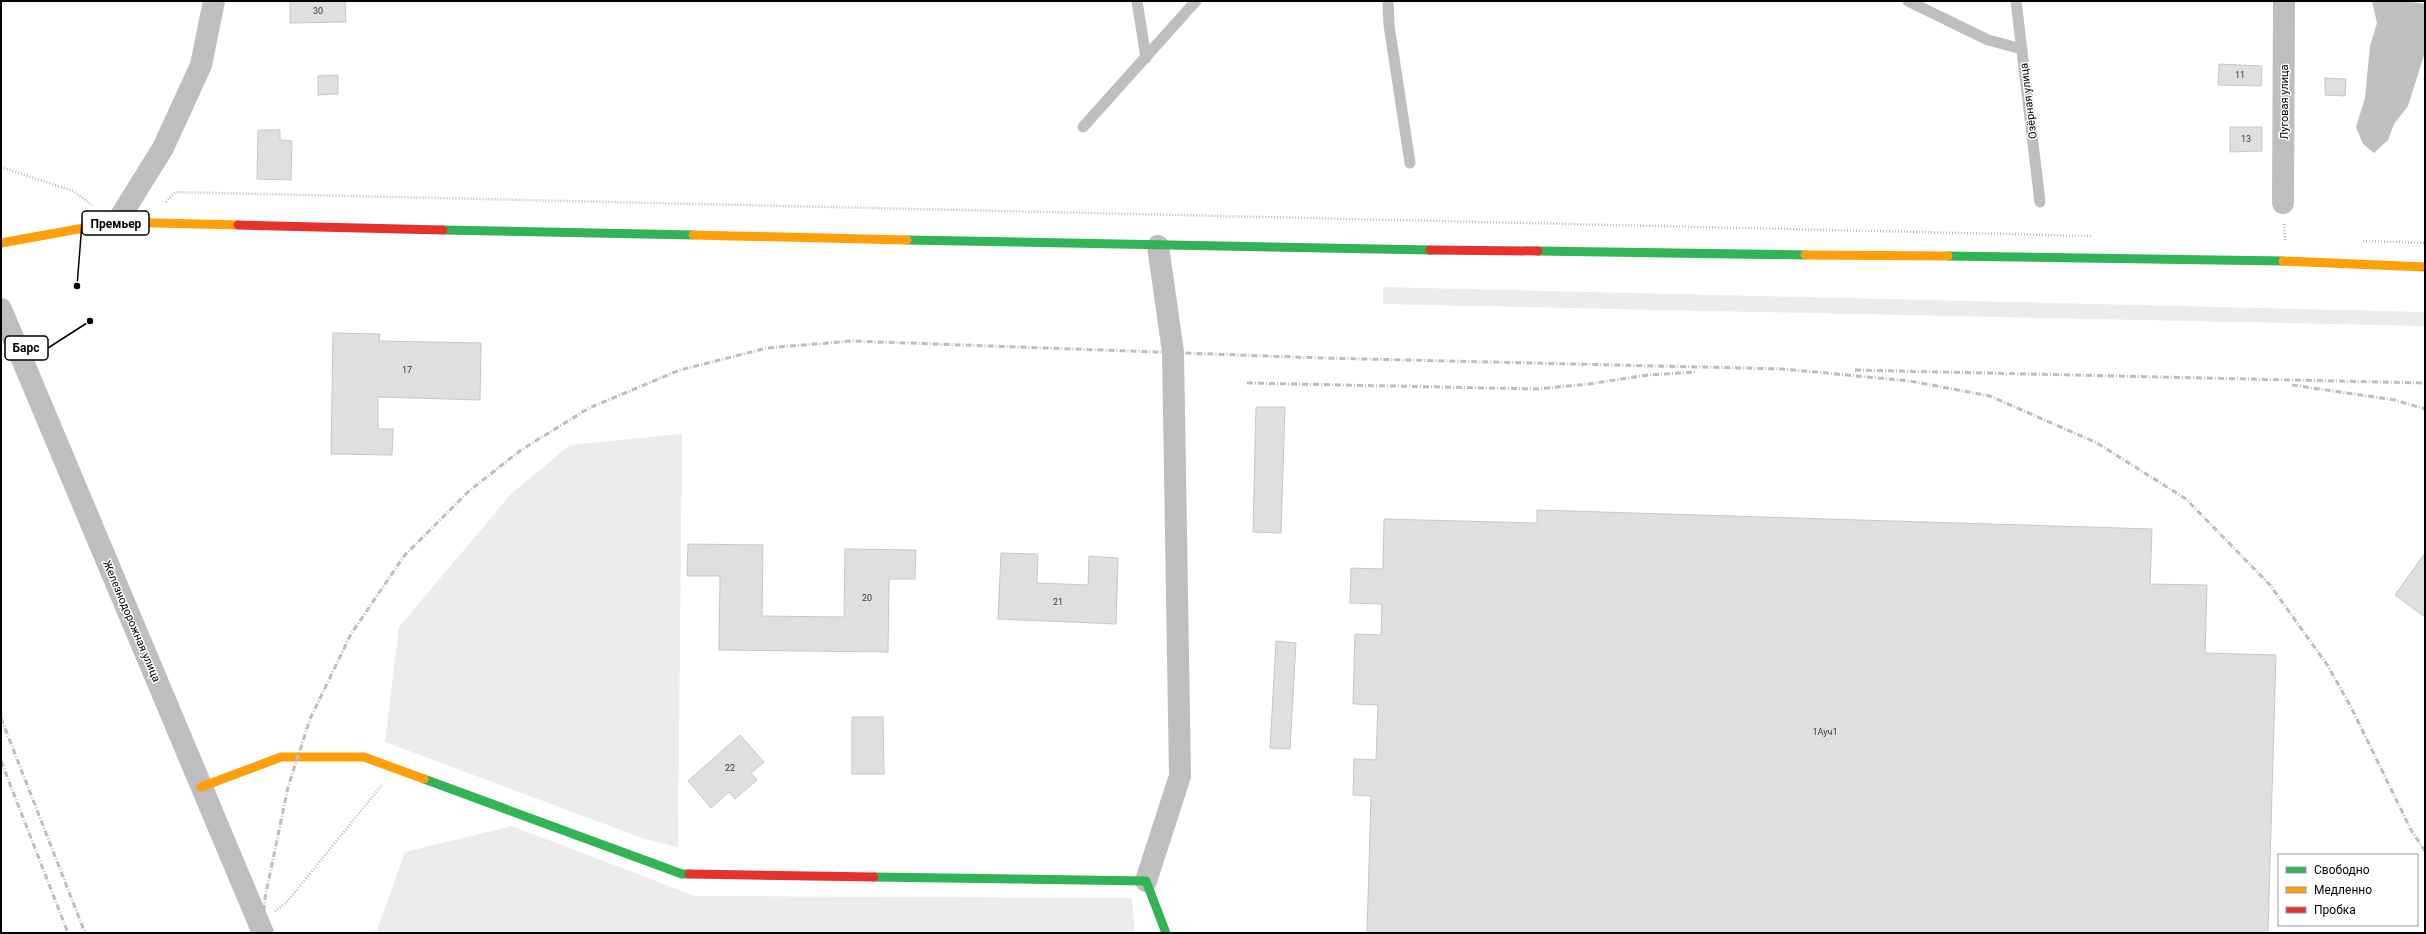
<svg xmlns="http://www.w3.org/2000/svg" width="2426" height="934" font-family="Roboto,sans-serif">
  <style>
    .green { fill: #ececec }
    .water { fill: #bfbfbf }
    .building { fill: #dfdfdf; stroke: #c7c7c7 }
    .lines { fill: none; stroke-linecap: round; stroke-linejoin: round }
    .path { stroke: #b9b9b9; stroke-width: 2.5; stroke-dasharray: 1 2; stroke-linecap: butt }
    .lane { stroke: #bebebe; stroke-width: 11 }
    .street { stroke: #bebebe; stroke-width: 22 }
    .fast { stroke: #30b455; stroke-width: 9 }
    .slow { stroke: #ff9f0a; stroke-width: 9 }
    .jam { stroke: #e5322d; stroke-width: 9 }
    .rail { stroke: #bebebe; stroke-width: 3; stroke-dasharray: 6 2 1 2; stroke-linecap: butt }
    .labels { text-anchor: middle; stroke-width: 3; stroke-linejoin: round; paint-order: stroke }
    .number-label { font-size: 9px; fill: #383838 }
    .street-label { font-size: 11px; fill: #000; stroke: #fff }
    .leader { fill: none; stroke: #000; stroke-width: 1.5 }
    .callout-dot { fill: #000; stroke: #fff; stroke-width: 1.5 }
    .callout { fill: #fff; stroke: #000; stroke-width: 1.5 }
    .callout-label { font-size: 12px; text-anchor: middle; font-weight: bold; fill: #000 }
  </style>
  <rect width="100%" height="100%" fill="#fff"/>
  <path class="green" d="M1383,287L2425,312V326L1383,304Z
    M682,434L678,847L645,839L385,742L399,627L512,493L570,445Z
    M512,826L695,896L1132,898L1135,933H369L377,930L405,852Z"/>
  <path class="water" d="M2372,1H2405L2425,4V52L2408,106L2394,124L2388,140L2374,153L2363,144L2356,127L2365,98L2370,46L2377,23Z"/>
  <path class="building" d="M290,1H345L346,22L290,23Z
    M2219,64L2262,66L2261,86L2218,85Z
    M338,75V94L318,95V76Z
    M2325,78L2346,79L2345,96L2325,95Z
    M2230,127H2262V151L2230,152Z
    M258,130H280V140L292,141L291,180L257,179Z
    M333,333L380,334L379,341L481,343L480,400L378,397V429H393L392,455L331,454Z
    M1256,407H1285L1281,533L1253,532Z
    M1537,510L2152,529L2150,584L2207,585L2205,653L2276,655L2268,933H1367L1371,796L1353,795L1354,759L1376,760L1378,705L1353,704L1355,634L1381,635L1382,604L1350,603L1351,568L1383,569L1384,519L1537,523Z
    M688,544L763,545L762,616L844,617L845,549L916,550L915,579H889L888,652L719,650L720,576H687Z
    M1001,553L1038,554L1037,583L1088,585L1089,556L1118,558L1116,624L998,619Z
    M2425,553V617L2395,595Z
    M1276,641L1296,643L1290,749L1270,748Z
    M852,717H883L884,774H852Z
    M740,735L764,762L751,773L757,780L735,799L729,792L711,808L688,781Z"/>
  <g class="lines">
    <path class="path" d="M1,167L73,191L92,205
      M166,202L175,192L2092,236
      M2284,224L2285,240
      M2363,241L2425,243
      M275,911L286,903L382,785"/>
    <path class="lane" d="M1137,1L1146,58
      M1388,1L1389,25L1410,163
      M1908,1L1988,40L2022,49
      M2016,1L2040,202
      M1083,127L1196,1"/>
    <path class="street" d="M2283,203L2284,1
      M117,222L163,148L201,65L214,1
      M1,309L263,933
      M1146,881L1180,776L1173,352L1158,246"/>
    <path class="fast" d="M443,230L693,235
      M907,240L1430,250
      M1538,251L1805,255
      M1948,256L2283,261
      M424,779L682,874H689
      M874,877L1146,881L1166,933"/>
    <path class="slow" d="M693,235L907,240
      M1,243L117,222L238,225
      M1805,255L1948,256
      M2283,261L2425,267
      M201,787L281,757H364L424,779"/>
    <path class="jam" d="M238,225L443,230
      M1430,250L1538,251
      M689,874L874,877"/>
    <path class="rail" d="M1855,370L2425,383
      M1247,383L1537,389L1589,384L1648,375L1696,372
      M2292,385L2395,400L2425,409
      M1,718L85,933
      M1,761L68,933
      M262,933L265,898L288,787L310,719L351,634L404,556L469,491L521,450L589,408L680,370L767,348L852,341L1323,358L1783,369L1910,381L1990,396L2097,443L2186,499L2270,585L2328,666L2352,709L2411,830L2425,851"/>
  </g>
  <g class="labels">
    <g class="number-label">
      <text x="318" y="14">30</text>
      <text x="2240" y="78">11</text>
      <text x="2246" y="142">13</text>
      <text x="407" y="373">17</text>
      <text x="867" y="601">20</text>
      <text x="1058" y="605">21</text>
      <text x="1825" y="735">1Ауч1</text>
      <text x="730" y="771">22</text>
    </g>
    <g class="street-label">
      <text transform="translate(2028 101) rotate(-97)" y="4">Озёрная улица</text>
      <text transform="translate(2284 102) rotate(-90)" y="4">Луговая улица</text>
      <text transform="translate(132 621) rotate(67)" y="4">Железнодорожная улица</text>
    </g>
  </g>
  <path class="leader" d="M77 286L82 223M90 321L48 348"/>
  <g class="callout-dot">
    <circle cx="77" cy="286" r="4"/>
    <circle cx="90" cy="321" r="4"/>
  </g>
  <g class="callout">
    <rect x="82" y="211" width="67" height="24" rx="4"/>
    <rect x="5" y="336" width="43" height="24" rx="4"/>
  </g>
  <g class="callout-label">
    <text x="116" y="228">Премьер</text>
    <text x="26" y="352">Барс</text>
  </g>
  <rect width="2426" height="934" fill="none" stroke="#000000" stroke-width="4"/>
  <rect x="2278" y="854" width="140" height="72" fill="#ffffff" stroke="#999999"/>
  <rect x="2286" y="867" width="20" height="6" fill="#30b455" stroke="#999999"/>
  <text x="2314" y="874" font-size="12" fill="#000000">Свободно</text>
  <rect x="2286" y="887" width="20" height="6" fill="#ff9f0a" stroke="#999999"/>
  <text x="2314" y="894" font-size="12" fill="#000000">Медленно</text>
  <rect x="2286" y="907" width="20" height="6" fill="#e5322d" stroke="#999999"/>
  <text x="2314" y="914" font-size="12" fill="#000000">Пробка</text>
</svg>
